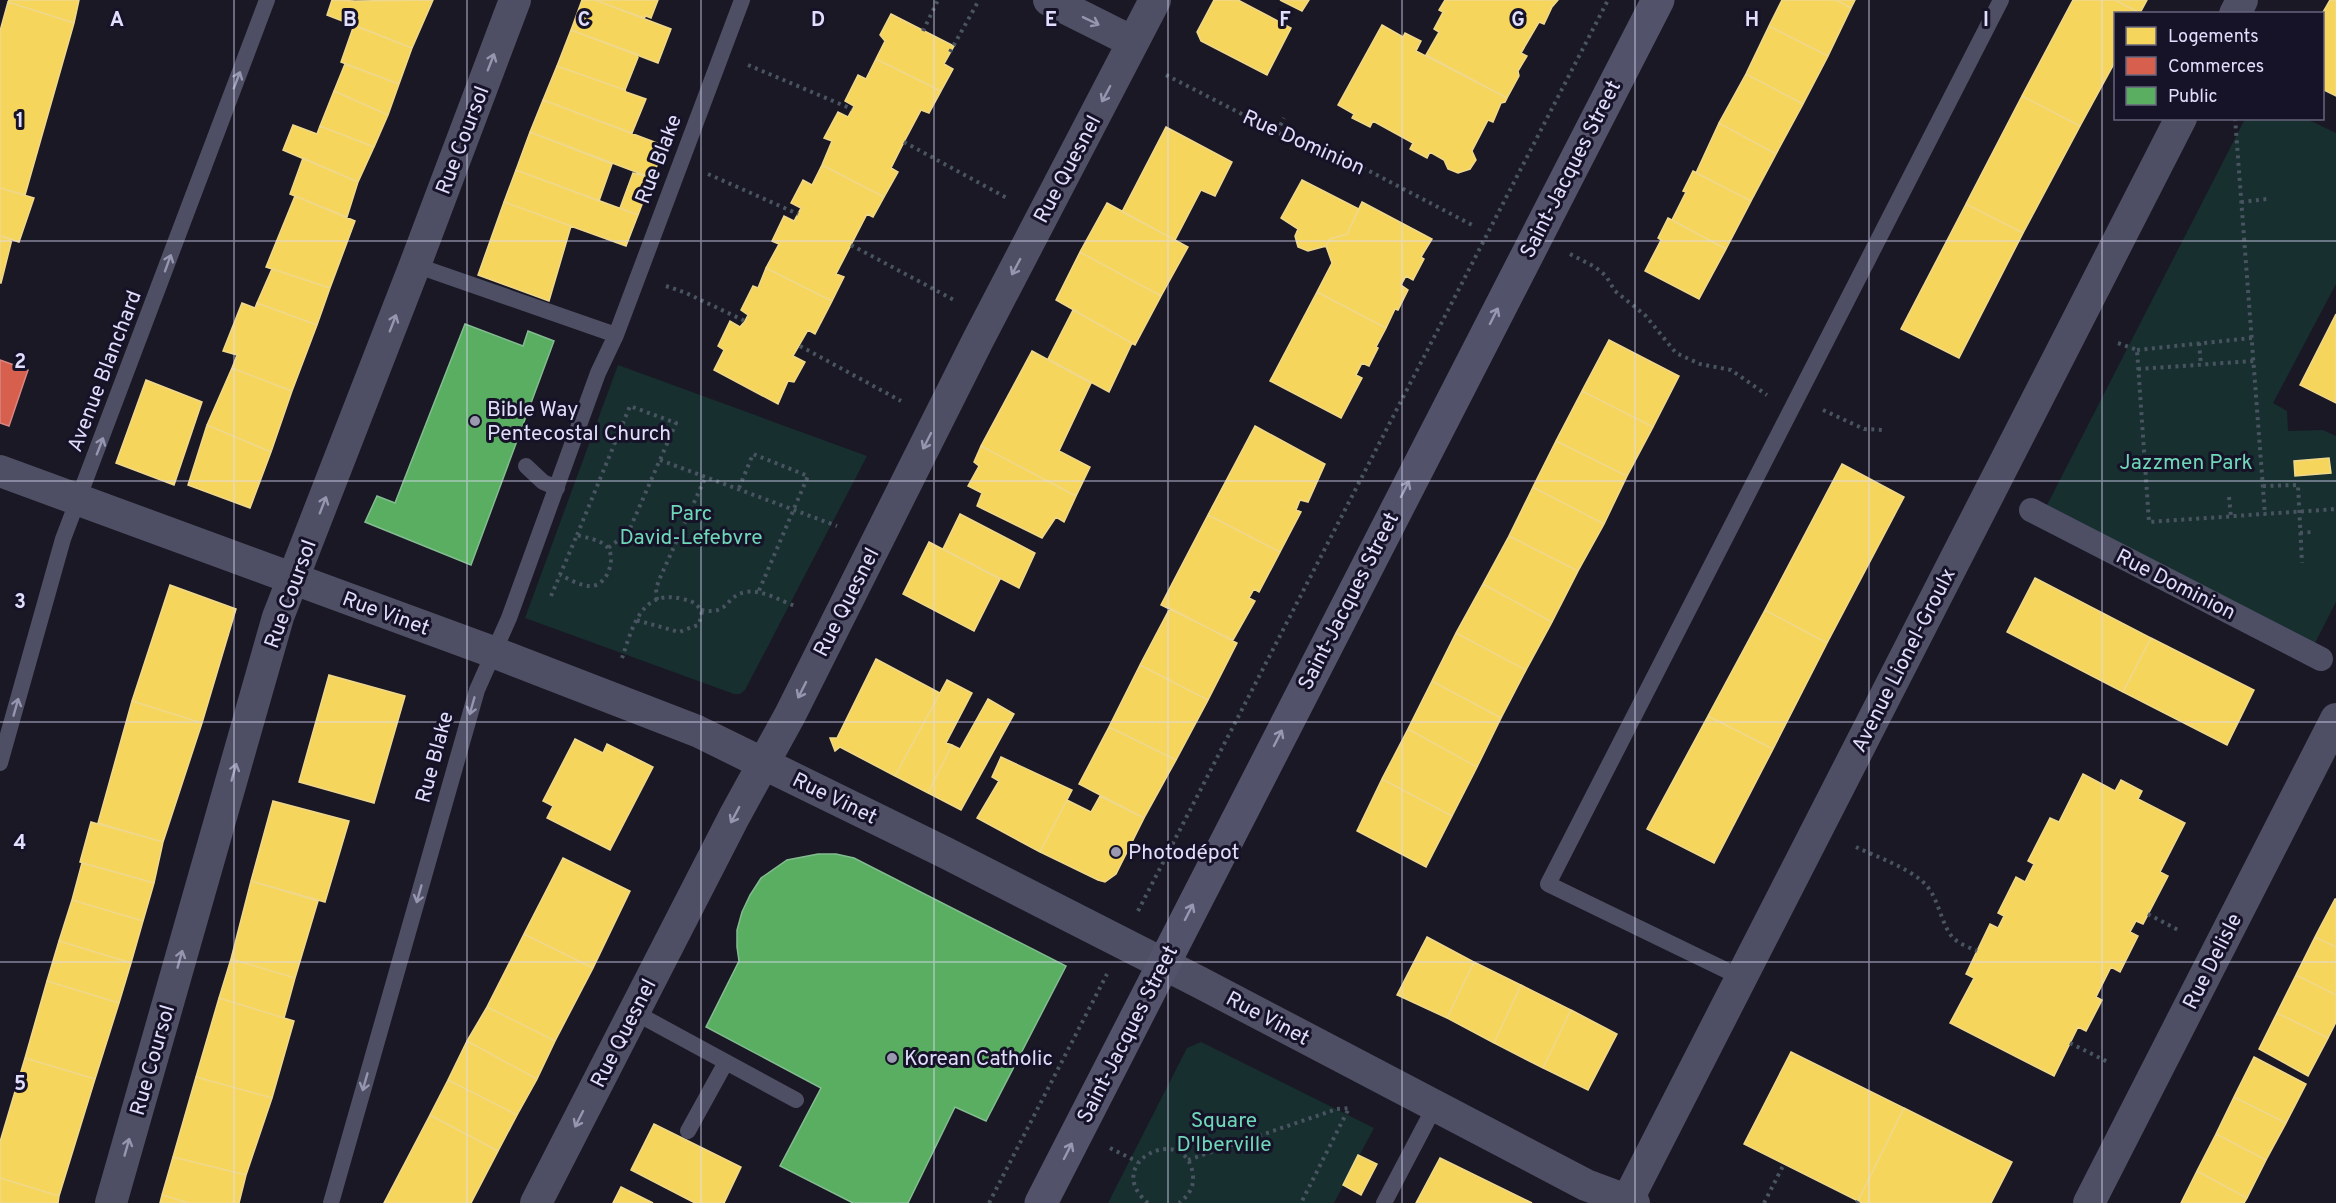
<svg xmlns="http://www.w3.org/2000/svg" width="2336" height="1203" font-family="Overpass,sans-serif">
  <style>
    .green { fill: #172f2f }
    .homes { fill: #f6d55c; stroke: #efd88c; stroke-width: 1.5 }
    .shops { fill: #d6604d; stroke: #d98682; stroke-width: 1.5 }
    .public { fill: #5aae61; stroke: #82bc90; stroke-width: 1.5 }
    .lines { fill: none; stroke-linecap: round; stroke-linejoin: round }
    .path { stroke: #485460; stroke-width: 4; stroke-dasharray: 3 4.5; stroke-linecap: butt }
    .service { stroke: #4e4e64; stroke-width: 16 }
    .pedestrian { stroke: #4e4e64; stroke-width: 24 }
    .minor { stroke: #4e4e64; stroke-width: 32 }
    .secondary { stroke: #52526a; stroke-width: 33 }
    .oneway { stroke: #9796b0 }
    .oneway2 { stroke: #9998b3 }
    .grid { fill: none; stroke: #e0defc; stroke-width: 1.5; stroke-opacity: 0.55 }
    .poi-dot { fill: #9b99b0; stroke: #161329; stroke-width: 2 }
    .labels { text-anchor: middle; stroke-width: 6; stroke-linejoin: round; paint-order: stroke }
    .street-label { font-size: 21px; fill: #e0defc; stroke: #161329 }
    .poi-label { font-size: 21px; fill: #e0defc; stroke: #161329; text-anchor: start }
    .park-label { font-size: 21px; fill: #6fd8b9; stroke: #161329 }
    .grid-label { font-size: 20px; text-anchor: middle; font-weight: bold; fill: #e0defc; stroke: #161329; stroke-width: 6; stroke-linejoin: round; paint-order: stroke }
  </style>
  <rect width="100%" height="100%" fill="#1a1824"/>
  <path class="green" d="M2245,119H2307L2336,133V284L2273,403L2287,411L2288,431L2323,430L2336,436V602L2313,647L2046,507Z
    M618,365L867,456L745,690L740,694H734L525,618Z
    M1201,1042L1374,1128L1334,1203H1108L1187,1048Z"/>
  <path class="homes" d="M9,0H79L74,23L8,2Z
    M332,0L355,1L433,0L412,48L327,15Z
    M582,0H595L671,29L658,63L571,30Z
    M595,0H658L651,18L646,16L644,18Z
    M1214,0H1238L1291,28L1267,75L1201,41L1197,32Z
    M1280,0H1309L1302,11Z
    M1445,0H1558L1552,7L1544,24L1539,22L1521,53L1527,56L1518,71L1519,76L1507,98L1426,55L1439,32L1434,29L1443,12L1439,10Z
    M1782,0H1836L1851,8L1828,56L1769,26Z
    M1836,0H1855L1851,8Z
    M2073,0H2115L2140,13L2116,14V60L2080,126L2022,96Z
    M2115,0H2147L2140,13Z
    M2330,0H2336V96L2322,89V14Z
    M8,2L74,23L25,195L0,188V31Z
    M891,14L954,46L944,64L953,69L941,91L876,59L885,41L880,35Z
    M354,25L412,48L399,84L341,62Z
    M1382,25L1403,37L1405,33L1421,41L1416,51L1507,98L1505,102L1501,103L1493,122L1488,120L1472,151L1476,160L1470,169L1458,173L1448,169L1444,160L1430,152L1427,158L1410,149L1413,143L1373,121L1370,127L1352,118L1354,114L1338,105Z
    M1769,26L1828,56L1803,104L1746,74Z
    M571,30L639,55L625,90L557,66Z
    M876,59L941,91L929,113L921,110L904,142L891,168L898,172L884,197L822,165L832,141L824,138L838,112L848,117L854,106L845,101L858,75L866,79Z
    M345,64L399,84L388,115L334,91Z
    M557,66L625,90L626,92L646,99L632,133L543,100Z
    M1746,74L1803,104L1776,154L1719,123Z
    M334,91L388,115L374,147L320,126Z
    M2022,96L2080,126L2023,233L1966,204Z
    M543,100L665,146L652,178L530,132Z
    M1719,123L1776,154L1751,201L1696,173Z
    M293,125L317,134L320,126L374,147L358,182L283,150Z
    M1166,127L1232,162L1215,196L1201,190L1175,240L1122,212Z
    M530,132L612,164L599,201L516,170Z
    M303,158L358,182L347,217L290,194Z
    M822,165L884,197L873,217L867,214L836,274L844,277L832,301L766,268L779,244L772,241L784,216L794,221L801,208L791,203L803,180L812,185Z
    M516,170L638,215L626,246L504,202Z
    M1693,171L1751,201L1726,249L1672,220L1686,192L1683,191Z
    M633,173L652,178L638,215L620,208Z
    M1302,180L1359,209L1347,234L1330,239L1326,246L1308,251L1298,247L1295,236L1298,229L1281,218Z
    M0,188L34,198L19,242L0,236Z
    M295,196L355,221L330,288L266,267Z
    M504,202L571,226L549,301L478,275Z
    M1362,202L1432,239L1421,257L1424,259L1413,280L1406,276L1401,285L1408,290L1398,310L1395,309L1386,328L1317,292L1332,263L1326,246L1330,239L1347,234Z
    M1107,203L1188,247L1161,296L1080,252Z
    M1966,204L2023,233L1959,358L1901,329Z
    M1668,218L1726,249L1699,299L1645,271L1661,240L1658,238Z
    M0,236L12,239L1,283H0Z
    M1080,252L1161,296L1135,345L1056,300Z
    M766,268L832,301L815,334L808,330L793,356L805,362L794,382L788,381L778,404L714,370L724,350L718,346L730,321L740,327L745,321L748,315L741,310L753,286L758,288Z
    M272,269L330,288L317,325L257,303Z
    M1317,292L1386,328L1376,347L1378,348L1369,366L1362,363L1356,375L1362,378L1341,418L1270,381Z
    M242,303L255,308L257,303L317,325L292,391L232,368L237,355L223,351Z
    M1073,310L1132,343L1109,392L1048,359Z
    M2336,314V403L2300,385Z
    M1609,340L1679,376L1653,427L1582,391Z
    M1032,351L1091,383L1059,451L1090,467L1076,496L981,446Z
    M232,368L292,391L271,452L207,425Z
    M146,380L202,402L174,485L116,463Z
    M1582,391L1653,427L1627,476L1556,441Z
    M207,425L271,452L250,508L188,485Z
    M1255,426L1325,464L1308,502L1300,500L1296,510L1301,512L1280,552L1208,515Z
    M1556,441L1627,476L1604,524L1533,487Z
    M981,446L1076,496L1064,522L1056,517L1042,538L977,506L982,493L968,486L979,466L974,462Z
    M2329,458L2331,473L2295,476L2294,461Z
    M1842,464L1904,497L1827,643L1765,610Z
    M1533,487L1604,524L1578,571L1509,536Z
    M960,514L1035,553L1019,588L943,549Z
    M1208,515L1280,552L1259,592L1254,589L1249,598L1255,601L1233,640L1161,605Z
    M1509,536L1578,571L1552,622L1483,584Z
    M929,542L1000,579L974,631L903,594Z
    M2035,578L2151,638L2123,692L2007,632Z
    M1483,584L1552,622L1526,670L1456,633Z
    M170,585L236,609L202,723L132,701Z
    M1170,608L1237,643L1208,700L1140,665Z
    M1765,610L1827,643L1773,749L1708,716Z
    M1456,633L1526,670L1501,718L1432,681Z
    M2151,638L2254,690L2227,745L2123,692Z
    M876,659L940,693L895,776L840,747L835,751L830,738H837Z
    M1140,665L1208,700L1176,760L1109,727Z
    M329,675L405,696L374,803L299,782Z
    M947,680L972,693L946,743L952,745L928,793L895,776Z
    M1432,681L1501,718L1477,767L1408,729Z
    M988,699L1014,714L961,810L928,793L952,745L960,749Z
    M132,701L202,723L163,842L98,823Z
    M1708,716L1773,749L1714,863L1647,829Z
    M1109,727L1176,760L1144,818L1079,784Z
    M1408,729L1477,767L1452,816L1382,779Z
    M575,739L603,753L607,744L653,767L610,850L547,818L553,806L543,801Z
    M1001,757L1072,790L1040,852L977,818L999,781L992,777Z
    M2083,774L2115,791L2121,780L2142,791L2138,799L2185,823L2160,872L2168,876L2143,924L2136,921L2130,932L2138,936L2120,972L2111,967L2096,997L2102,1000L2086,1031L2078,1027L2054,1076L1950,1023L1974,978L1966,974L1990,924L1998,928L2004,916L1998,913L2016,877L2025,882L2034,864L2028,861L2050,818L2059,822Z
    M1382,779L1452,816L1426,867L1357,831Z
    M1100,796L1144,818L1116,874L1105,882L1098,880L1040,852L1067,800L1091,812Z
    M273,801L349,821L325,902L251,881Z
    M91,822L163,842L154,883L80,862Z
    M563,858L630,891L593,968L524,934Z
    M82,863L154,883L143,921L72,900Z
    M251,881L318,901L295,978L231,959Z
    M2335,899H2336V947L2315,937Z
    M72,900L143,921L131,963L59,941Z
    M524,934L593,968L555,1041L487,1007Z
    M1427,937L1474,962L1447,1018L1397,995Z
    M2315,937L2336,947V995L2296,975Z
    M59,941L131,963L119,1003L47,981Z
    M231,959L295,978L284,1018L219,998Z
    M1474,962L1521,985L1494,1043L1447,1018Z
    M2296,975L2336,995V1022L2328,1038L2277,1013Z
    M47,981L119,1003L95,1079L25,1058Z
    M1521,985L1571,1010L1543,1068L1494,1043Z
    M219,998L294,1021L272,1098L196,1077Z
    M487,1007L555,1041L537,1079L467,1041Z
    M1571,1010L1617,1034L1588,1090L1543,1068Z
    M2277,1013L2328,1038L2308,1076L2259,1049Z
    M467,1041L537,1079L517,1115L448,1080Z
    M1791,1052L1904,1108L1858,1201L1744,1144Z
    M2254,1057L2306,1084L2286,1123L2234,1097Z
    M25,1058L95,1079L59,1196L0,1178V1142Z
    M196,1077L272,1098L246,1175L173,1157Z
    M448,1080L517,1115L498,1151L430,1115Z
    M2234,1097L2286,1123L2266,1160L2216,1134Z
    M1904,1108L2012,1162L1991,1203H1862L1858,1201Z
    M430,1115L498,1151L471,1203H384Z
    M654,1124L741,1167L724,1203H695L631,1170Z
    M2216,1134L2266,1160L2247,1198L2197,1171Z
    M1358,1155L1377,1164L1361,1195L1343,1185Z
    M173,1157L246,1175L239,1203H189L162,1195Z
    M1440,1158L1532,1203H1416Z
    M2197,1171L2247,1198L2244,1203H2181Z
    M0,1178L59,1196L58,1203H0Z
    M621,1187L653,1203H613Z
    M162,1195L189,1203H160Z"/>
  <path class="shops" d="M0,360L28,370L9,426L0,423Z"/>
  <path class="public" d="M465,324L523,346L528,331L554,341L471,565L365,522L377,496L395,503Z
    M818,854H836L854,858L1066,966L986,1121L955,1107L908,1203H853L780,1166L821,1088L706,1027L739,961L737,947V930L742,912L750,895L761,878L787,860Z"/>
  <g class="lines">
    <path class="path" d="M923,31L938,0
      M950,52L979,0
      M748,65L852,109
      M1166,75L1306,147L1310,140L1474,226
      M2235,118L2265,515
      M1277,132L1284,118
      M904,142L1007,198
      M708,174L798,214
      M2241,202L2267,199
      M851,245L954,300
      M1570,254L1595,267L1606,276L1615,291L1645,315L1676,353L1700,364L1731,370L1767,395
      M666,286L686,293L745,321
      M2118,343L2137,350L2149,522L2336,509
      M2199,343L2201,365
      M800,346L901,401
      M2137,350L2252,338
      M2138,369L2254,361
      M1823,410L1864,429L1884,430
      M660,460L837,526
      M2263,486L2298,485L2302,563
      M739,488L753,454L808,476L758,593
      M2229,497L2231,517
      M2300,533L2312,532
      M577,535L630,406L676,423L628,533L608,548
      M551,596L577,535C586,538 600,539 607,547C617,558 607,587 590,586C581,586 569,579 560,575
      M657,600L656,589L659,580L706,476
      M701,610C730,616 725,595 746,592C761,589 781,601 795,606
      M622,658C632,629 641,588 682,599C693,601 699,604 702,615L698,625L679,632L636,620
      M1856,847C1877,857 1904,866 1922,881C1938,895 1939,917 1950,934C1956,943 1968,947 1977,951
      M1138,911L1608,0
      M2148,914L2180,931
      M2070,1043L2110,1063
      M1110,1148L1138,1162
      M1188,1160L1337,1109L1349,1108L1301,1203
      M989,1203L1107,974
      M1148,1203C1099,1162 1188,1120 1193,1176C1194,1188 1188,1196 1179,1203
      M1764,1203L1784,1164
      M1857,1203L1858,1201"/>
    <path class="service" d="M415,265L616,335L742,0
      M526,466L543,482L557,488
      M0,763L63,539L267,0
      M1740,977L1548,884L2001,0
      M634,1012L726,1062L688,1131
      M726,1062L796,1100
      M331,1203L477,690L509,618L598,373L616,335
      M1384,1203L1435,1106"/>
    <path class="pedestrian" d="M2031,510L2321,659"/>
    <path class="minor" d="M1049,0L1133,42
      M2235,14L2242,0
      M0,471L493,652L697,731L946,853L1199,982L1586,1185L1634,1203
      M111,1203L278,617L415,265L515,0
      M536,1203L734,817L790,715L978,340L1155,0
      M1626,1203L2181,118
      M2089,1203L2336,719"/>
    <path class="secondary" d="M1041,1203L1658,0"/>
  </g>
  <defs><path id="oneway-shaft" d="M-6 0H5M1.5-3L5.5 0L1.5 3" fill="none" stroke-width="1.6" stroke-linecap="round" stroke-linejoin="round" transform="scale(1.5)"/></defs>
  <g class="oneway">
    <use href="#oneway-shaft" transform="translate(1091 21) rotate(26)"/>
    <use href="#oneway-shaft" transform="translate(491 62) rotate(-69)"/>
    <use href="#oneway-shaft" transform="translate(237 80) rotate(-69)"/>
    <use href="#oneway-shaft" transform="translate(1106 94) rotate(118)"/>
    <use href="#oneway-shaft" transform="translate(168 263) rotate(-70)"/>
    <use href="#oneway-shaft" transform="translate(1016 267) rotate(118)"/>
    <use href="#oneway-shaft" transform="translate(393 323) rotate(-69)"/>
    <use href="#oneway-shaft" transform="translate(927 441) rotate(117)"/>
    <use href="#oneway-shaft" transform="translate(100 446) rotate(-69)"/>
    <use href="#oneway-shaft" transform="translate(323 505) rotate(-69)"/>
    <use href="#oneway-shaft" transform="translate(802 690) rotate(117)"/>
    <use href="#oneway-shaft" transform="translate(472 706) rotate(106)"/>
    <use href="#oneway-shaft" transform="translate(16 707) rotate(-74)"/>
    <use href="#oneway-shaft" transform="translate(234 772) rotate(-74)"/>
    <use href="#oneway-shaft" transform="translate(735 815) rotate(118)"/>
    <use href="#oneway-shaft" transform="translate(419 894) rotate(106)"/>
    <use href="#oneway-shaft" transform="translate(180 959) rotate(-74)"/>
    <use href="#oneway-shaft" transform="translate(365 1082) rotate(106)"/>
    <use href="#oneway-shaft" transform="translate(579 1119) rotate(117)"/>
    <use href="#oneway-shaft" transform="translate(127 1147) rotate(-74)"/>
  </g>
  <g class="oneway2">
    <use href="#oneway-shaft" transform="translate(1494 316) rotate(-63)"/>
    <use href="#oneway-shaft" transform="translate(1405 489) rotate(-63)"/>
    <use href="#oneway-shaft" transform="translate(1278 738) rotate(-63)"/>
    <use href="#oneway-shaft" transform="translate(1189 912) rotate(-63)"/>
    <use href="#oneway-shaft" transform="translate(1068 1151) rotate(-63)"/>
  </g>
  <path class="grid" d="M234,0V1203M467,0V1203M701,0V1203M934,0V1203M1168,0V1203M1402,0V1203M1635,0V1203M1869,0V1203M2102,0V1203M0,241H2336M0,481H2336M0,722H2336M0,962H2336"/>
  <g class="poi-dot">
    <circle cx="475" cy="421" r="6"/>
    <circle cx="1116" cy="852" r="6"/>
    <circle cx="892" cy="1058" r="6"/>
  </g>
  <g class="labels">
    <g class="street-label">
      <text transform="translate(462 140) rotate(-69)" y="7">Rue Coursol</text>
      <text transform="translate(1304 142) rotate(24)" y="7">Rue Dominion</text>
      <text transform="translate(658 159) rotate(-69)" y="7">Rue Blake</text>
      <text transform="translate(1067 169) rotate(-62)" y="7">Rue Quesnel</text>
      <text transform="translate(1570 169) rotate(-63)" y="7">Saint-Jacques Street</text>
      <text transform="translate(104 371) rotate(-69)" y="7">Avenue Blanchard</text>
      <text transform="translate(2176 584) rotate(27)" y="7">Rue Dominion</text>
      <text transform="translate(290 594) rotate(-70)" y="7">Rue Coursol</text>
      <text transform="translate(1348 601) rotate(-63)" y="7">Saint-Jacques Street</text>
      <text transform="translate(846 602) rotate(-63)" y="7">Rue Quesnel</text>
      <text transform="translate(386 613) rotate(20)" y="7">Rue Vinet</text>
      <text transform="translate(1903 660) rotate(-63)" y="7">Avenue Lionel-Groulx</text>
      <text transform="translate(434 757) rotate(-75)" y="7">Rue Blake</text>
      <text transform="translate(835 798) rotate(26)" y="7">Rue Vinet</text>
      <text transform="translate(2212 961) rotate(-63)" y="7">Rue Delisle</text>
      <text transform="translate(1268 1018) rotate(28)" y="7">Rue Vinet</text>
      <text transform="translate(623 1033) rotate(-63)" y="7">Rue Quesnel</text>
      <text transform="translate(1127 1034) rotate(-63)" y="7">Saint-Jacques Street</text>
      <text transform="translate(152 1060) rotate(-74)" y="7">Rue Coursol</text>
    </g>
    <g class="poi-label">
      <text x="487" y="416">Bible Way<tspan x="487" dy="24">Pentecostal Church</tspan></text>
      <text x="1128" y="859">Photodépot</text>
      <text x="904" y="1065">Korean Catholic</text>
    </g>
    <g class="park-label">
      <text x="2186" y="469">Jazzmen Park</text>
      <text x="691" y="520">Parc<tspan x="691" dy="24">David-Lefebvre</tspan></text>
      <text x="1224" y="1127">Square<tspan x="1224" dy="24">D'Iberville</tspan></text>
    </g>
  </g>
  <g class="grid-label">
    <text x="117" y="26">A</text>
    <text x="350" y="26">B</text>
    <text x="584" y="26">C</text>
    <text x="818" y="26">D</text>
    <text x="1051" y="26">E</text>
    <text x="1285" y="26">F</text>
    <text x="1518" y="26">G</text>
    <text x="1752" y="26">H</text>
    <text x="1986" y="26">I</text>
    <text x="20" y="127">1</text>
    <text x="20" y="368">2</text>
    <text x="20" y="608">3</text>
    <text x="20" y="849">4</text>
    <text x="20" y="1090">5</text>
  </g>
  <rect x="2114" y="12" width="210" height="108" fill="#161329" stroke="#67647d" stroke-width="1.5"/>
  <rect x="2126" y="27" width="30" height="18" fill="#f6d55c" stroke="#67647d" stroke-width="1.5"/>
  <text x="2168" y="42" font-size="18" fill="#e0defc">Logements</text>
  <rect x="2126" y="57" width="30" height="18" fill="#d6604d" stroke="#67647d" stroke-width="1.5"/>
  <text x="2168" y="72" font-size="18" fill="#e0defc">Commerces</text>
  <rect x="2126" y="87" width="30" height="18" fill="#5aae61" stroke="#67647d" stroke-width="1.5"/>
  <text x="2168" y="102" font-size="18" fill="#e0defc">Public</text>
</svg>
